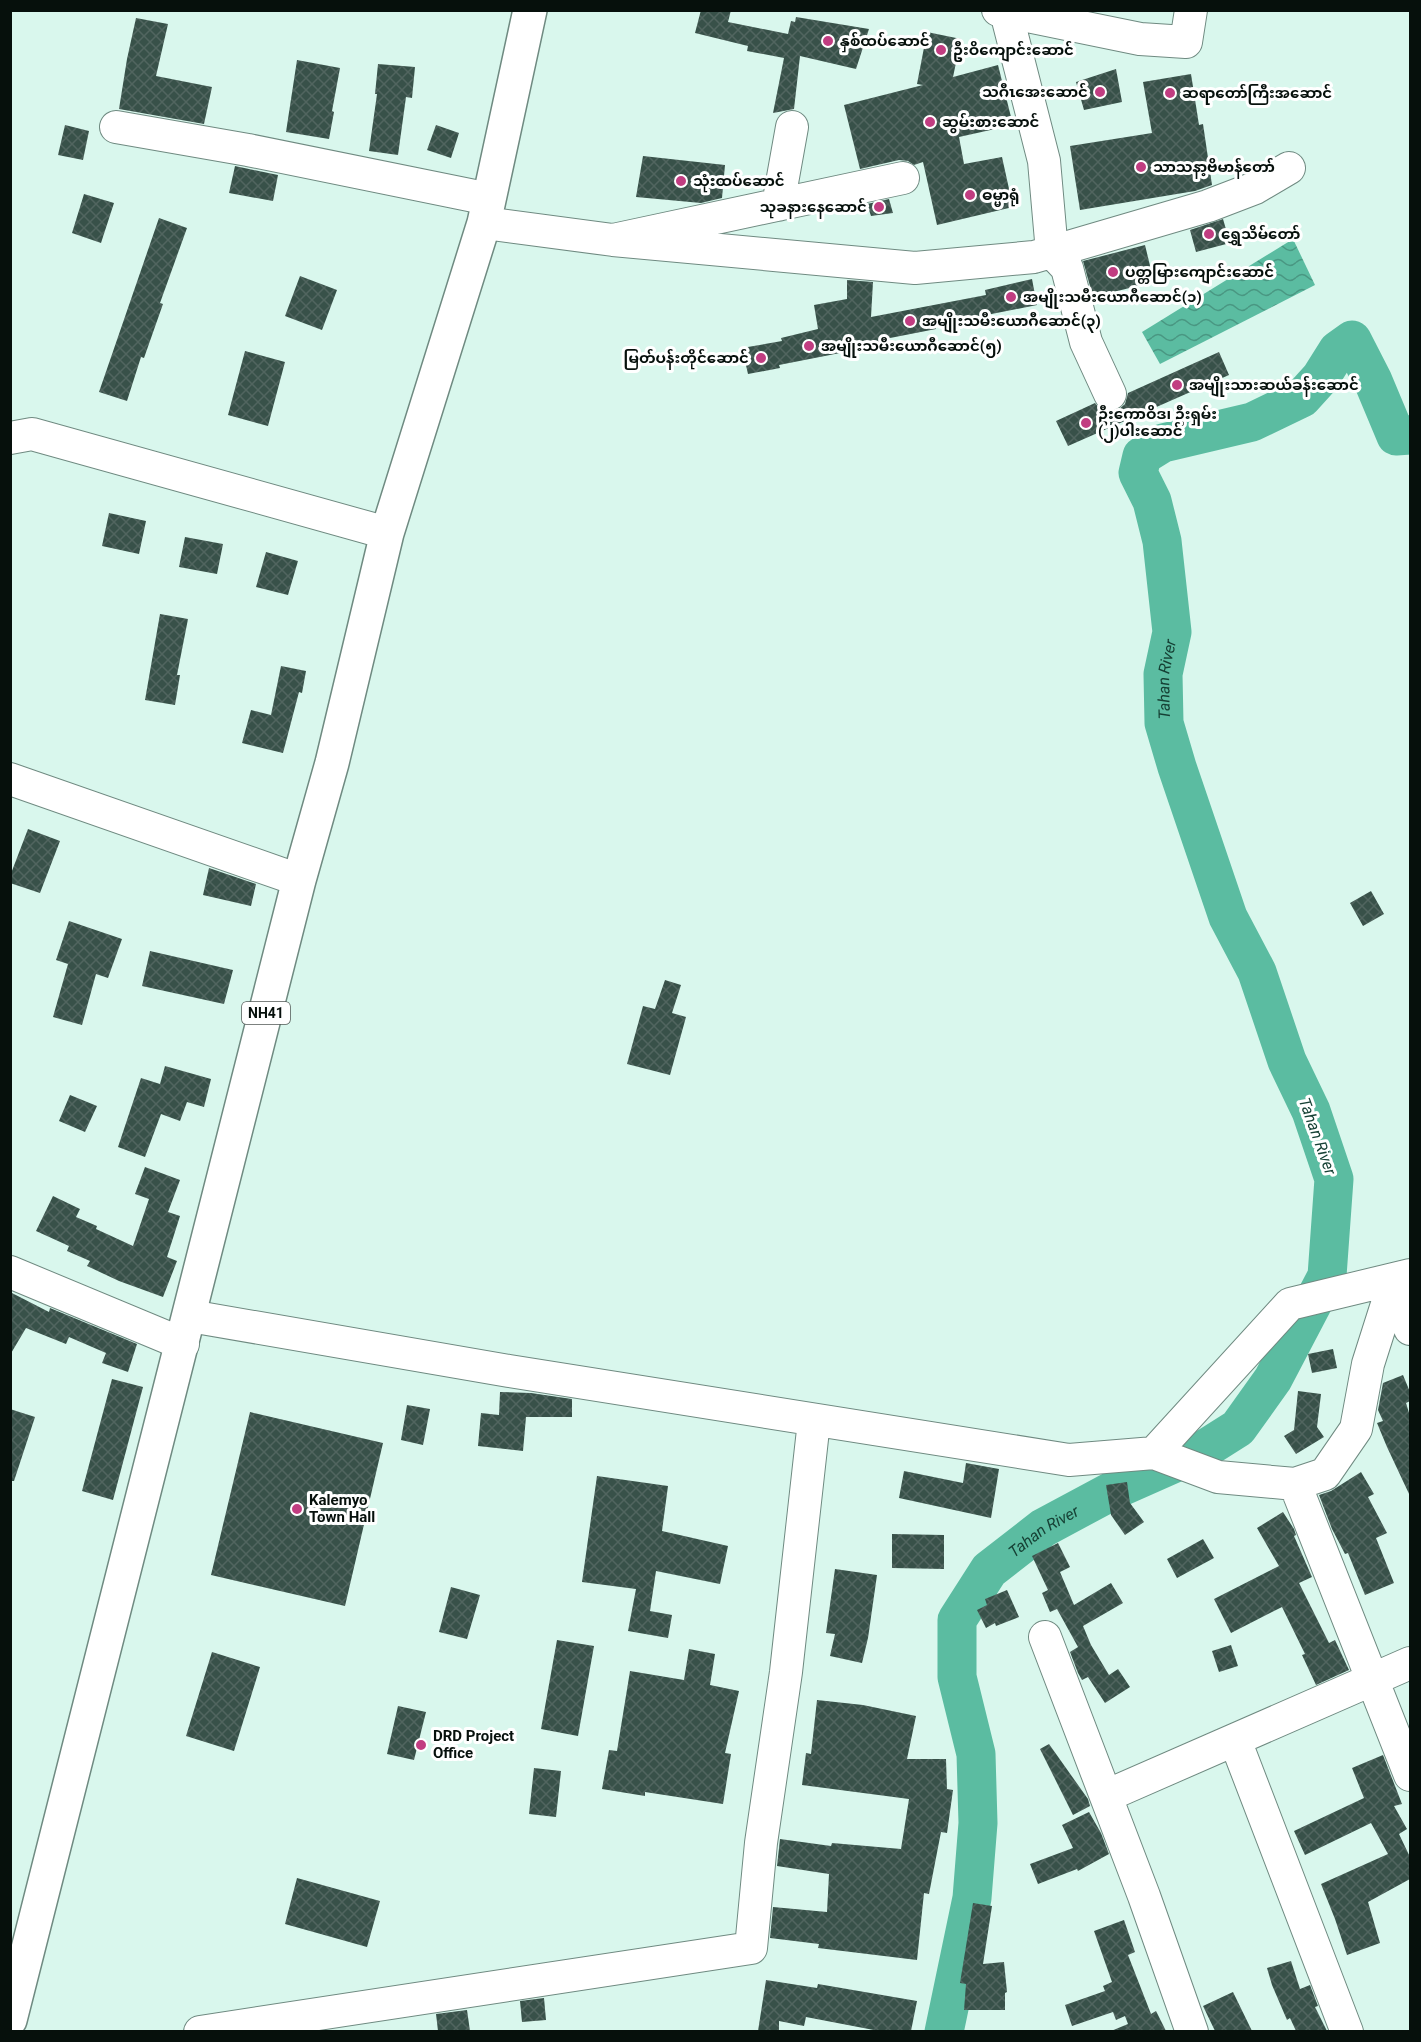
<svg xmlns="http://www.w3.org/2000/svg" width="1421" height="2042" font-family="Roboto,'Noto Sans Myanmar',sans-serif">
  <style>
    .water { fill: url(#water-waves) }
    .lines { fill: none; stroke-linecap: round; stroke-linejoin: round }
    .river { stroke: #5bbca1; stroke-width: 39 }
    .building { fill: url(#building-cross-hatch) }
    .minor-casing { stroke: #6f8a81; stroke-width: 34 }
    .highway-casing { stroke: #6f8a81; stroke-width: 36 }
    .minor { stroke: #fff; stroke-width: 32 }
    .highway { stroke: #fff; stroke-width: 33 }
    .poi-dot { fill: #c13d81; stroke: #fff; stroke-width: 2 }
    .labels { text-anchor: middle; stroke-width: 6; stroke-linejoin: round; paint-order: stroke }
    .shield { fill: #fff; stroke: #515855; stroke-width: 1.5 }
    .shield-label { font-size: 14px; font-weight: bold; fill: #06100c }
    .poi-label { font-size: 15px; font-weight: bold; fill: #06100c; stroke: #fff; text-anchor: start }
    .water-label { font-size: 16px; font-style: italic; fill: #164135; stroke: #fff }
  </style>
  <defs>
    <pattern id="water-waves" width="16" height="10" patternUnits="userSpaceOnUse" patternTransform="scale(1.5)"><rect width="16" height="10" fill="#5bbca1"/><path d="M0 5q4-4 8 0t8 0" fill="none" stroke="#499782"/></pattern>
    <pattern id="building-cross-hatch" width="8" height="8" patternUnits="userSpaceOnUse" patternTransform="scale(1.5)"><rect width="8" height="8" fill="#385149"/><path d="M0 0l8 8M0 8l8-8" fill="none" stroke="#51655f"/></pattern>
  </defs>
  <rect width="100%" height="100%" fill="#d9f7ed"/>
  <path class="water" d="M1293,239L1315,285L1160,364L1142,332Z"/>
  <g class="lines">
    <path class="river" id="s1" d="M944,2032L972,1898L978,1823L976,1754L957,1677V1620L989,1570L1043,1528L1112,1491L1200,1452L1238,1428L1273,1379L1327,1276L1334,1179L1311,1111L1287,1061L1257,972L1228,917L1177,767L1164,723L1163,674L1172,632L1162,541L1152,501L1138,473L1142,456L1163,443L1252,422L1302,398L1321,377L1338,350L1352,340L1373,381L1396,436L1410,435"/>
  </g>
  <path class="building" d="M701,10H731L728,22L788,34L791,21L795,22L796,17L869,29L856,69L800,56L794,109L773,113L784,58L747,51L748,46L695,33Z
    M136,18L168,24L156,76L212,87L204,124L119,109L127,59Z
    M927,32L961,39L953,77L998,65L1013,125L959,137L964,164L1002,157L1013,207L937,225L923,162L914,165L908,161L899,160L860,169L844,105L923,85L917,84Z
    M297,60L340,68L332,111L334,112L329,139L286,132Z
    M378,64L415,67L412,98L406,97L398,155L369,151L377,94H375Z
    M1116,69L1122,102L1084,110L1076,82Z
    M1191,74L1199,125L1203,124L1212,185L1195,191L1080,210L1070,146L1152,133L1143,82Z
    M65,125L89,131L83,160L58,155Z
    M436,125L459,133L451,158L427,150Z
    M643,156L725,165L722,198L701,203L636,197Z
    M235,166L278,175L273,201L229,193Z
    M84,194L114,203L101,243L72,233Z
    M889,199L893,213L871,216L867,204Z
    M159,218L187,228L160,303L163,304L144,358L141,357L127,401L99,392Z
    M1223,219L1230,243L1196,252L1190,230Z
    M1145,245L1154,282L1093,297L1083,261Z
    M300,276L337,290L322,330L285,316Z
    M1032,279L1037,305L936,325V329L885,339L886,344L779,365L780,368L748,374L742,348L782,341L781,338L818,329L814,305L847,299V280L873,282L871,317L986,295L985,290Z
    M245,351L285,362L268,426L228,415Z
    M1219,352L1229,375L1068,446L1056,421L1095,403L1100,409L1108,412L1117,411L1125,404L1128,393Z
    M109,513L146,521L139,554L102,546Z
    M185,537L223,544L217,574L179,567Z
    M266,552L298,561L288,595L256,587Z
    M160,614L188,619L177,675H180L175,705L145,700Z
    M281,666L306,671L302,693L299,692L283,753L242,743L251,710L271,715Z
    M28,829L60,841L40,893L10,883V876Z
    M209,868L256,884L251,906L203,895Z
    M1371,891L1384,914L1363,926L1350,903Z
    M69,921L122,939L108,978L96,974L82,1025L53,1017L68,964L56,960Z
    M150,951L233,970L224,1004L142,986Z
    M665,980L681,985L672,1013L686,1017L670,1075L627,1064L643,1006L655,1009Z
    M165,1066L211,1079L204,1107L187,1102L180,1121L161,1114L145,1157L118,1147L141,1078L160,1084Z
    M70,1095L97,1106L85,1132L59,1121Z
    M145,1167L180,1180L168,1212L180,1216L167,1257L177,1261L163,1297L119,1281L87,1266L90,1261L67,1251L69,1246L36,1231L53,1196L80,1209L76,1217L97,1226L96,1229L133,1246L149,1199L135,1194Z
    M10,1292L49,1312L50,1308L137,1344L128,1372L102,1363L106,1353L69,1337L66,1344L26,1328L10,1355Z
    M1333,1349L1337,1368L1312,1373L1308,1354Z
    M1403,1375L1410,1392V1401L1406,1403L1410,1416V1496L1387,1447L1377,1423L1383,1421L1378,1410L1383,1383Z
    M112,1379L143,1387L113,1500L82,1491Z
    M1298,1391L1321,1394L1317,1427L1324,1437L1296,1454L1284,1436L1294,1430Z
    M500,1392L531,1393L572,1399V1417H526L523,1451L478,1446L481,1413L499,1415Z
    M407,1405L430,1409L423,1445L401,1440Z
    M10,1409L35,1417L14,1481H10Z
    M250,1412L383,1443L345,1606L211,1575Z
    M966,1463L999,1469L991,1518L899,1498L904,1471L963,1483Z
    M1361,1472L1374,1494L1368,1497L1387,1533L1376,1538L1394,1583L1365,1595L1348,1553L1345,1554L1332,1529L1319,1495L1331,1491Z
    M597,1476L668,1486L662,1531L728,1546L720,1584L656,1571L650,1611L672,1615L668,1638L628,1631L636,1589L582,1582Z
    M1127,1482L1130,1503L1144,1522L1125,1535L1111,1515L1106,1485Z
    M1283,1512L1294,1529L1296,1535L1294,1536L1312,1577L1299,1583L1329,1643L1335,1640L1349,1670L1316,1685L1302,1655L1305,1654L1282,1607L1231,1633L1214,1599L1279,1566L1257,1528Z
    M892,1534L944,1535V1569L892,1568Z
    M1203,1539L1214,1558L1177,1578L1167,1559Z
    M1058,1543L1070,1567L1060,1572L1074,1605L1111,1583L1123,1603L1083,1626L1091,1645L1109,1675L1118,1669L1130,1687L1105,1703L1088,1677L1082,1680L1078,1673L1070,1652L1078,1647L1057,1609L1050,1612L1042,1593L1048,1590L1032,1556Z
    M835,1569L877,1575L868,1638L862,1663L830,1656L835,1634L826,1633Z
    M451,1587L480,1595L467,1639L439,1632Z
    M1007,1590L1019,1617L996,1626L995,1623L986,1628L977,1610L987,1605L985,1599Z
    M557,1640L594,1646L578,1736L541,1729Z
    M1231,1645L1238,1666L1219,1672L1212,1651Z
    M689,1649L715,1654L710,1685L739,1691L725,1753L731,1754L723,1804L645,1792V1796L602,1789L609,1750L617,1751L630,1671L684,1680Z
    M212,1652L260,1667L234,1751L186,1736Z
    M817,1700L863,1705L916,1716L907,1759H946L947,1789L953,1790L947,1833L941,1832L929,1894L924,1893L917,1960L818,1948L819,1944L770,1938L773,1907L827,1912L829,1874L777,1866L780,1839L831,1846L832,1843L901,1849L909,1799L802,1785L806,1753L811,1754Z
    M398,1706L426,1712L414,1760L387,1754Z
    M1049,1744L1088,1799L1090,1806L1073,1815L1040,1749Z
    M1383,1755L1402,1804L1394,1806L1407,1829L1399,1834L1410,1857V1879L1368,1902L1380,1943L1347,1955L1335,1919L1321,1884L1388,1854L1371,1823L1305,1855L1294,1831L1364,1798L1352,1768Z
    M534,1768L561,1771L556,1817L529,1814Z
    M1089,1812L1101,1833L1109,1854L1078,1871L1077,1869L1038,1884L1030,1864L1073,1848L1062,1825Z
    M297,1878L380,1901L367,1947L285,1924Z
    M973,1903L992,1906L983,1964L1004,1962L1007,1992L1005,1993V2010H964L966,1984L960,1983Z
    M1124,1920L1135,1952L1128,1955L1151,2014L1156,2011L1166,2031H1111L1128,2024L1125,2016L1116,2020L1113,2012L1072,2026L1065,2005L1105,1991L1103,1986L1112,1982L1094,1931Z
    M1291,1961L1300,1989L1310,1985L1318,2006L1315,2007L1327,2031H1296L1290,2018L1287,2020L1272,1985L1267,1968Z
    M766,1980L817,1988L818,1984L917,2001L911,2031H879L806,2017L804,2026L779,2021V2031H758Z
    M1233,1992L1252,2031H1215L1203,2006Z
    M544,1998L546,2020L522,2022L520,2001Z
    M467,2010L470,2031H438L436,2014Z"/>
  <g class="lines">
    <g class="minor-casing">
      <path id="minor" d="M998,10L1140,39L1186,42L1191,10
        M1006,12L1044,161L1052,252L1067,268L1086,342L1110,394
        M116,127L248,150L489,199
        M778,205L792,127
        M484,223L613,240L903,178
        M613,240L915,268L1034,257L1208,206L1255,188L1289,168
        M10,438L32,434L387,533
        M10,779L299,880
        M10,1272L183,1344
        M1395,1279L1410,1329
        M190,1316L509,1371L1069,1460L1154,1453L1290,1304L1410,1275
        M1154,1453L1218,1477L1295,1484L1325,1474L1356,1429L1368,1364L1395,1279
        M1295,1484L1410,1775
        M1045,1637L1144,1896L1192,2032
        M1235,1740L1347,2032
        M1106,1796L1410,1663
        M200,2032L751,1948L761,1843L786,1672L814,1421"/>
    </g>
    <g class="highway-casing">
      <path id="highway" d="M10,2020L299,880L332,763L387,533L484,223L530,10"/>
    </g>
    <use href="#minor" class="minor"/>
    <use href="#highway" class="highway"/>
  </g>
  <g class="poi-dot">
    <circle cx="828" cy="41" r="6"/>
    <circle cx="941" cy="50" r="6"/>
    <circle cx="1100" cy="92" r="6"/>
    <circle cx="1170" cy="93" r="6"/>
    <circle cx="930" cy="122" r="6"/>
    <circle cx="1141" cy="167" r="6"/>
    <circle cx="681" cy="181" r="6"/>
    <circle cx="970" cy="195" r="6"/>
    <circle cx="879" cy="207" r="6"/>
    <circle cx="1209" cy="234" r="6"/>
    <circle cx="1113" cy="272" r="6"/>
    <circle cx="1011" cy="297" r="6"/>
    <circle cx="910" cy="321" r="6"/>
    <circle cx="809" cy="346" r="6"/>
    <circle cx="761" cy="358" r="6"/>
    <circle cx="1177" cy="385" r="6"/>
    <circle cx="1086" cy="423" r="6"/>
    <circle cx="297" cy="1509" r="6"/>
    <circle cx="421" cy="1745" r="6"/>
  </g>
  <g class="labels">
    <rect class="shield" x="242" y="1002" width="48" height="22" rx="4.5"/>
    <g class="shield-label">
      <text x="266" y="1018">NH41</text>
    </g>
    <g class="poi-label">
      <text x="840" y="46">နှစ်ထပ်ဆောင်</text>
      <text x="953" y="55">ဦးဝိကျောင်းဆောင်</text>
      <text x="1088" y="97" text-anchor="end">သဂီၤအေးဆောင်</text>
      <text x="1182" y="98">ဆရာတော်ကြီးအဆောင်</text>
      <text x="942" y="127">ဆွမ်းစားဆောင်</text>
      <text x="1153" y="172">သာသနာ့ဗိမာန်တော်</text>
      <text x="693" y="186">သုံးထပ်ဆောင်</text>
      <text x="982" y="200">ဓမ္မာရုံ</text>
      <text x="867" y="212" text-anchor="end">သုခနားနေဆောင်</text>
      <text x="1221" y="239">ရွှေသိမ်တော်</text>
      <text x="1125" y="277">ပတ္တမြားကျောင်းဆောင်</text>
      <text x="1023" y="302">အမျိုးသမီးယောဂီဆောင်(၁)</text>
      <text x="922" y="326">အမျိုးသမီးယောဂီဆောင်(၃)</text>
      <text x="821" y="351">အမျိုးသမီးယောဂီဆောင်(၅)</text>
      <text x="749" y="363" text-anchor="end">မြတ်ပန်းတိုင်ဆောင်</text>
      <text x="1189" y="390">အမျိုးသားဆယ်ခန်းဆောင်</text>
      <text x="1098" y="419">ဦးကောဝိဒ၊ ဦးရှမ်း<tspan x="1098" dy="17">(၂)ပါးဆောင်</tspan></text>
      <text x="309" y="1505">Kalemyo<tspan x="309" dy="17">Town Hall</tspan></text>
      <text x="433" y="1741">DRD Project<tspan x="433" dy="17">Office</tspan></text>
    </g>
    <g class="water-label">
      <text dy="6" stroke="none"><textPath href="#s1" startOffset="1570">Tahan River</textPath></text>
      <text transform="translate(1318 1136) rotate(70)" y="6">Tahan River</text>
      <text dy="6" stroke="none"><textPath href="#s1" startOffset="544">Tahan River</textPath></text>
    </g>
  </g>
  <rect width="1421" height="2042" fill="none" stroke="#06100c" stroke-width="24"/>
</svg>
